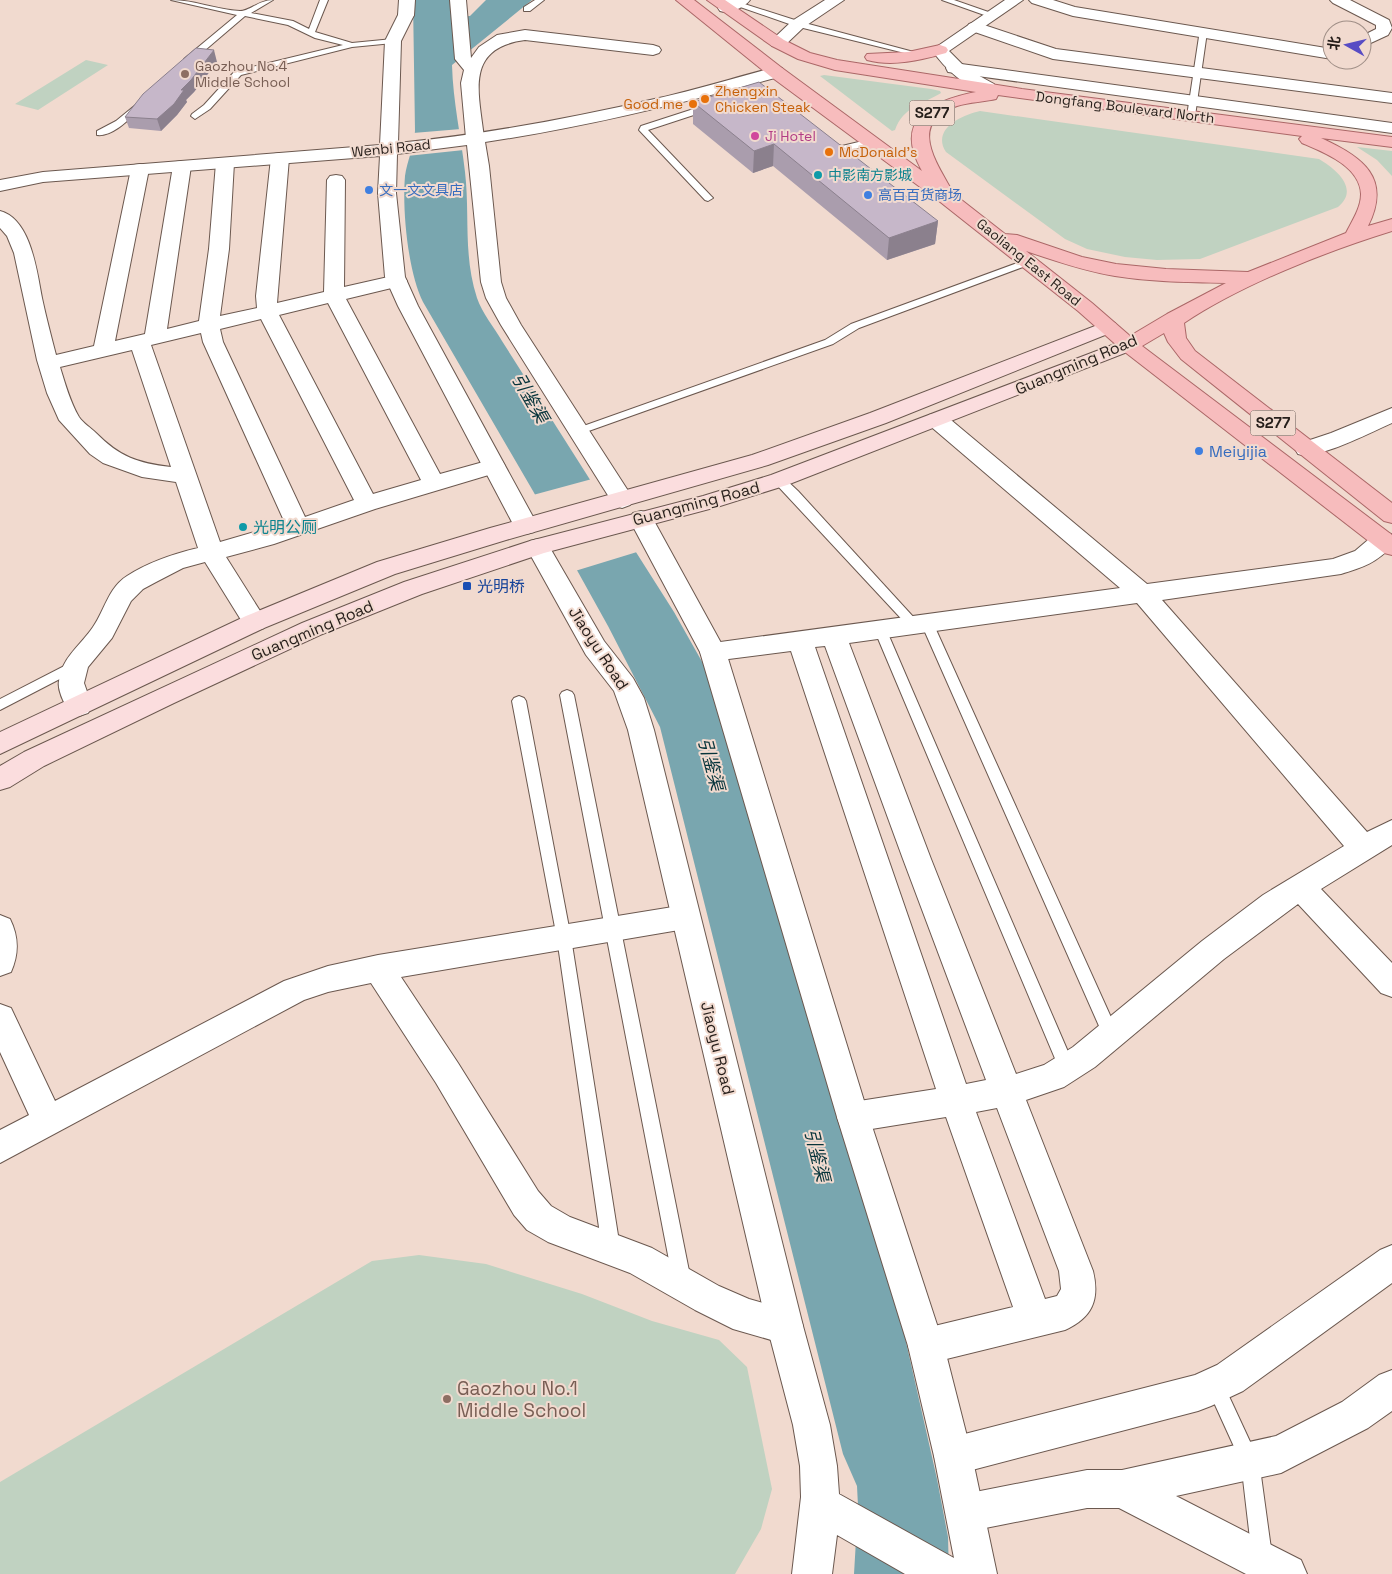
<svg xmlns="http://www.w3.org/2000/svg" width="1392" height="1574" font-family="'Space Grotesk','Noto Sans SC',sans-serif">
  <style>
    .green { fill: #c0d2c1 }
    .water { fill: #79a6af }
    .pier { fill: #f1dacf }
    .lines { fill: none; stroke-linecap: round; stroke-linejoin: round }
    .service-casing { stroke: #6b584f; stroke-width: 2 }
    .minor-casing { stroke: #6b584f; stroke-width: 2 }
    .tertiary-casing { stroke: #6b584f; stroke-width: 2 }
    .secondary-casing { stroke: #6b584f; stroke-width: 2 }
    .primary-casing { stroke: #ab6767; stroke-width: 2 }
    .service { fill: #fff; fill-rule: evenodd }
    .minor { fill: #fff; fill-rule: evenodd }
    .tertiary { fill: #fff; fill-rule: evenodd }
    .secondary { fill: #fbddde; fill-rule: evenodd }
    .primary { fill: #f7bcbd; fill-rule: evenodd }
    .wall { fill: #aa9dad }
    .shaded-wall { fill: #8b808d }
    .building { fill: #c6b7c9; stroke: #8b808d }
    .education-dot { fill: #8d6e63; stroke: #f1dacf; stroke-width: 2 }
    .food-dot { fill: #e8710a; stroke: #f1dacf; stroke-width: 2 }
    .hotel-dot { fill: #d1479c; stroke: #f1dacf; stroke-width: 2 }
    .culture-dot { fill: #0f9aa8; stroke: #f1dacf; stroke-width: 2 }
    .shop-dot { fill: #3f7fe0; stroke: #f1dacf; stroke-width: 2 }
    .transit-dot { fill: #1a4fb4; stroke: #f1dacf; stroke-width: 2 }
    .labels { text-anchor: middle; stroke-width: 4; stroke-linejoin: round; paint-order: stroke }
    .far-education-label { font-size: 14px; fill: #785e54; stroke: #f1dacf; text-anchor: start }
    .far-food-label { font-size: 14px; fill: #c56008; stroke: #f1dacf; text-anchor: start }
    .far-street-label { font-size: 14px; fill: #261e1a; stroke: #f1dacf }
    .far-hotel-label { font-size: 14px; fill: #b23c85; stroke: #f1dacf; text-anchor: start }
    .far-culture-label { font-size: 14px; fill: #0d838f; stroke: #f1dacf; text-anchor: start }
    .far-shop-label { font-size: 14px; fill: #366cbe; stroke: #f1dacf; text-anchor: start }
    .shield { fill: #f1dacf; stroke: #635650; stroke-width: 1 }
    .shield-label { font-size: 15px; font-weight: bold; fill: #261e1a }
    .street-label { font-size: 16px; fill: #261e1a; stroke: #f1dacf }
    .shop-label { font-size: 16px; fill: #366cbe; stroke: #f1dacf; text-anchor: start }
    .culture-label { font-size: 16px; fill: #0d838f; stroke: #f1dacf; text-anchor: start }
    .transit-label { font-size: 16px; fill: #164399; stroke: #f1dacf; text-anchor: start }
    .water-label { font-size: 18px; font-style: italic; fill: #06343b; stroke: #f1dacf }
    .near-education-label { font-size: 19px; fill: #785e54; stroke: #f1dacf; text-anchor: start }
  </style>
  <rect width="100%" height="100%" fill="#f1dacf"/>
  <path class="green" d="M86,60L108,65L38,110L15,104Z
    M824,75L931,89L940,91L941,93C923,104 903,107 895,130L892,131L820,76Z
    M980,111L1319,159C1336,169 1360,189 1338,207L1200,259L1157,260L1125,257L1087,249L1065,239L946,152C931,129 962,115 980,111Z
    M1357,147L1392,151V176L1377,160Z
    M419,1255L486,1264L582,1294L652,1321L719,1340L747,1367L772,1489L761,1529L735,1574H0V1482L372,1261Z"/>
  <path class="water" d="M413,0H450L452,17L470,16L486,0H532L452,65C453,102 461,136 465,172C470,215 463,255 477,298C482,313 494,327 502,341L674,612L705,667L899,1311L937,1479L948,1537L949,1574H854L858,1506L857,1486L843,1454L660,727L608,626L533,491L423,302C408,272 402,210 405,176C407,161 414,147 415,131Z"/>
  <path class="pier" d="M461,129L464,150L407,156L413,133Z
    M592,479L637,552L575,571L533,495Z"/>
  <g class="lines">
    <g class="service-casing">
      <path id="service" d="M171,0C195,0 217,10 240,11C250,11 259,0 273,0L251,13L293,21L309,29L320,0H328L315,32L352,43L393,39L397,41L393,43L352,47L241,75L210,109L195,119L191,116L192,114L204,105L235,71L343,45L315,38L288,25L245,16L190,63H184V59L237,15Z
        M535,0H544L530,11H524V7Z
        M720,0H732L801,22L925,55L921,57L795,26Z
        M942,0H954L997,15L990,17Z
        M1200,30L1207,32L1195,116L1191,119L1187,116Z
        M138,103L142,106L141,108C130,118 113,137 97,135V131L116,121Z
        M709,104L712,105V109L648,130L711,196L713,198L708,201L705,200L639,130L641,126Z
        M871,139L875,142L874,144L842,152L825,146L829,143L842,146Z
        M1028,259L1031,260V264L859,328L833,344L583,433H575L573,431L575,429L825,340L851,324Z
        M779,476L783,477L798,491L917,621L919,624L917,627H909L775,483L773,480Z
        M927,619L931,620L933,623L1119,1035L1117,1040L1111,1042L1105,1040L1103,1035L921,623L923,620Z
        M880,624L884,626L886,629L1075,1068L1073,1073L1067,1075L1061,1073L1059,1068L874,629L876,626Z
        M76,660L81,662L82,665L81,668L0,710V699Z
        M567,690L572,692L574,695L691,1281L688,1287L682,1290L676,1287L673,1281L560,695L562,692Z
        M519,696L524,698L526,701L571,938L620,1248L617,1254L611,1257L605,1254L602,1248L557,938L512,701L514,698Z
        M1215,1376L1221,1379L1259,1461L1272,1556L1269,1563L1262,1566L1255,1563L1252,1556L1241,1462L1206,1385L1209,1379Z"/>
    </g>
    <g class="minor-casing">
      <path id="minor" d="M399,0H415L414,15L412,18H400L398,15Z
        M450,0H466L471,58L479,47L497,35L525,30L653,45L659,47L661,50L659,53L653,55L525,40C464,48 479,93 484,138L481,142L475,143L469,142L466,138L461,83L464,70L455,59Z
        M730,0H750C744,8 730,14 720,11L718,8Z
        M825,0H844L804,27L784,46H772L770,43L772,40L792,21Z
        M1029,0H1053L1075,7L1332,49V59L1073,16L1032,3Z
        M1330,0H1350L1389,20L1392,28L1388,35L1362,47V36L1376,29V25L1333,3Z
        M975,22L1056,49L1392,93V103L1053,59L969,30L967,27L969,24Z
        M954,63L1392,123V133L948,72L946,68L948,64Z
        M280,153L286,154L289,158L277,303L324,292L327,180L330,176L336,175L342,176L345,180L344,287L397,275L404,277L407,281L404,285L346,299L440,474L494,459L502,461L505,466L502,471L375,509L274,544L226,557L267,622L264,628L255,631L246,628L205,562L183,568L156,582L143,589L131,601L112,638L88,667L84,683L92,706L88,713L79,716L70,713C65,705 57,690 59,681C62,657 81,645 93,627C105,610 108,588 127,576C149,562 173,554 198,548L176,482L142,477L103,463L90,454L59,420L47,393L37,360L14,253L7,236L0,228V211C31,219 37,272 42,298C46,317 51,336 56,355L94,346L131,169L134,165L140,164L146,165L149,169L115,341L145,334L173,166L176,162L182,161L188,162L191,166L167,329L199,321L209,249L216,163L219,159L225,158L231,159L234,163L229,249L220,316L257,308L256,296L271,158L274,154ZM328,303L421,480L373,494L279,315ZM261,319L354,500L305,517L223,342L220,329ZM201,333L203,342L285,523L220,542L151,345ZM132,350L171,467C137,463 120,457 96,433C91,428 83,423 79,417C70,402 65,383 60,367Z
        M1392,408V423C1371,432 1319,460 1298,454L1295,449L1298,444L1331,433Z
        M937,413L945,415L1147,584L1333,559L1355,551L1375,534L1383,532L1391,534L1392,545C1379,562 1361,568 1341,574L1162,600L1367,832L1392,820V845L1321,889L1392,963V997L1381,993L1298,904L1224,959L1095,1067L1064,1087L1026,1100L1093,1271C1100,1300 1092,1318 1065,1330L926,1364L913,1359L908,1346L913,1333L926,1328L1013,1307L946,1117L853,1132L841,1128L837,1117L841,1106L853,1102L936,1089L791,651L713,661L704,659L700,652L704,645L713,643L1120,588L929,425L926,420L929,415ZM1137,603L1344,846L1263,895L1202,941L1073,1047L1044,1065L1016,1074L931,859L849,643ZM825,646L903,859L986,1080L966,1084L815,647ZM997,1108L1059,1271L1061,1289L1057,1296L1045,1299L976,1112Z
        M685,905L695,908L700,917L695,926L685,929L401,977L458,1063L538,1191L551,1206L570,1217L652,1248L719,1286L749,1299L798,1313L803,1326L798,1339L785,1344L733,1329L695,1310L630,1273L548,1242L527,1230L514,1215L436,1083L371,983L328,992L304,1000L0,1163V1130L29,1115L0,1052V1004L11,1008L55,1101L284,981L328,966L378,955Z
        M0,915L10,919C19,937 19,954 11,972L0,976Z
        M1392,1245V1283L1243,1391L1211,1406L1198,1411L953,1475L940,1469L934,1456L940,1443L953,1437L1195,1375L1217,1365L1380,1250Z
        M1392,1370V1411L1368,1428L1281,1473L1176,1496L1301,1560L1307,1574H1246L1119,1508H1087L965,1532L951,1527L946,1513L951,1499L965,1494L1087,1470H1122L1276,1436L1342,1402L1379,1375Z"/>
    </g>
    <g class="tertiary-casing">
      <path id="tertiary" d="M1005,0H1023L949,51L967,69L994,84L996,88L994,92L988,93C965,87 945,69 932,50Z
        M406,10L412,12L414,15L401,41L398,143C486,134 573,118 659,98C698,89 737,77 776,67L782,68L784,72L782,76C684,103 585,127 485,142L489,166L501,282L506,298L521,325L634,500L630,505L622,508L614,505L501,325L486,298L481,282L467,145L397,154L396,193L405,277L418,306L538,526L534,532L526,534L518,532L514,526L398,306L385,277L378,193L380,156L43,182L0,191V180L43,172L380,145L385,41L398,15L400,12Z
        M641,511L649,513L653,519L726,652L869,1117L944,1346L972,1456L997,1574H905L837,1535L832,1574H792L801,1497L800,1466L793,1425L767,1326L628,730L614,691L586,655L526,547L530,541L538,539L546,541L604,641L633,678L644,698L654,730L803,1326L830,1425L837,1466L839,1494L954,1558L934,1456L908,1346L837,1117L700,652L629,519L633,513Z"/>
    </g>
    <g class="secondary-casing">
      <path id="secondary" d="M1108,321L1115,323L1118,327L1115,331L886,423L768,465L506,540L395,574L264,628L0,754V732L246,616L377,562L490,528L752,455L870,413Z
        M1128,339L1135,341L1138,345L1135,349L787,485L717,507L544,553L422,594L320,635L174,703L44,766L10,787L0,790V766L24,752L302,623L404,582L530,541L703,496L771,475Z"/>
    </g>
    <g class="primary-casing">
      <path id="primary" d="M676,0H694L782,68L922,171C893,120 930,101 976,92L835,70L798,59L772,46L707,0H725L784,40L810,53L837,60L1022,89L1392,137V147L1321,138C1363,157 1392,178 1368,226L1392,219V231C1325,252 1242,284 1184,323L1186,338L1195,351L1392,503V523L1384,521L1181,359L1168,342L1164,333L1142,346L1392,535V555L1384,553L1121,349L1078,311L939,201L770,76ZM998,95L1302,136L1299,139L1302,143C1323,152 1360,166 1361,194C1361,208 1352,221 1346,233L1248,272L1166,269L1116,264L1082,257L1017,235L1005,234L950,191L951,189C934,159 909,122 957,106C970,102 983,102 996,99ZM1026,251C1055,261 1085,271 1115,276C1152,282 1189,282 1226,283L1167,314L1130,336L1092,303Z
        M940,45L946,47L948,50L946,53C921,60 893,67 867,60L865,57L867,54L908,52Z"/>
    </g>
    <use href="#service" class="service"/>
    <use href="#minor" class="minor"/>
    <use href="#tertiary" class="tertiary"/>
    <use href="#secondary" class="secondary"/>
    <use href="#primary" class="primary"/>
  </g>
  <path class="wall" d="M217,62L194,92L186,100L187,102L177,115L161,131L129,128L125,117Z
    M693,102L938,221L935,244L887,260L773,166L753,173L693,124Z"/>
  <path class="shaded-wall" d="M214,50L217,62L194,92L186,100L187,102L177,115L161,131L157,119Z
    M774,144L773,166L753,173L754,151Z
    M938,221L935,244L887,260L889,238Z"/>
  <path class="building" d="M196,48L214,50L191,80L181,90H184L174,104L157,119L125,117L143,94Z
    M759,82L938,221L889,238L774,144L754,151L693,102Z"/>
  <g class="education-dot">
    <circle cx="185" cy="74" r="5"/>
    <circle cx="447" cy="1399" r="5"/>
  </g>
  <g class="food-dot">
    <circle cx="705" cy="99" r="5"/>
    <circle cx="693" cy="104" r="5"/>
    <circle cx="829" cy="152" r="5"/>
  </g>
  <circle class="hotel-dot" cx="755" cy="136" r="5"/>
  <g class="culture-dot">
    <circle cx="818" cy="175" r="5"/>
    <circle cx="243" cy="527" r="5"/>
  </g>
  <g class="shop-dot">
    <circle cx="369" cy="190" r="5"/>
    <circle cx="868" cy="195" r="5"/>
    <circle cx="1199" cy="451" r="5"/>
  </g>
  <rect class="transit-dot" x="462" y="581" width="10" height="10" rx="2.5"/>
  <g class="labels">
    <g class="far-education-label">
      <text x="195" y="71">Gaozhou No.4<tspan x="195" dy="16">Middle School</tspan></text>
    </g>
    <g class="far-food-label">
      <text x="715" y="96">Zhengxin<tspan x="715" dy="16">Chicken Steak</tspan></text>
      <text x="683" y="109" text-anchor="end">Good me</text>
      <text x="839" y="157">McDonald's</text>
    </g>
    <g class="far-street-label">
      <text transform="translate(1125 107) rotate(7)" y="5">Dongfang Boulevard North</text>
      <text transform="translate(391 148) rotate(-6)" y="5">Wenbi Road</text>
      <text transform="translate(1029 262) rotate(39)" y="5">Gaoliang East Road</text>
    </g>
    <g class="far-hotel-label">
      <text x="765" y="141">Ji Hotel</text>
    </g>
    <g class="far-culture-label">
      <text x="828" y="180">中影南方影城</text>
    </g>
    <g class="far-shop-label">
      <text x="379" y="195">文一文文具店</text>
      <text x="878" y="200">高百百货商场</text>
    </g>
    <g class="shield">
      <rect x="909.5" y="100.5" width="45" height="25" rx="4"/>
      <rect x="1250.5" y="410.5" width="45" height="25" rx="4"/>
    </g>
    <g class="shield-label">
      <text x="932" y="118">S277</text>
      <text x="1273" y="428">S277</text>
    </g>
    <g class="street-label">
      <text transform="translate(1076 364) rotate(-23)" y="6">Guangming Road</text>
      <text transform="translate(696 503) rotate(-15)" y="6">Guangming Road</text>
      <text transform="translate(312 630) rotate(-23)" y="6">Guangming Road</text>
      <text transform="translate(599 648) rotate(57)" y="6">Jiaoyu Road</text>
      <text transform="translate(718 1048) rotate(76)" y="6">Jiaoyu Road</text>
    </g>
    <g class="shop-label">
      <text x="1209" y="457">Meiyijia</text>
    </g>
    <g class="culture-label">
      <text x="253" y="533">光明公厕</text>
    </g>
    <g class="transit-label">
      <text x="477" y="592">光明桥</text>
    </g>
    <g class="water-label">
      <text transform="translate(530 398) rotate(60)" y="6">引鉴渠</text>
      <text transform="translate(711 764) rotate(75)" y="6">引鉴渠</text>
      <text transform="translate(817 1155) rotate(76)" y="6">引鉴渠</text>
    </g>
    <g class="near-education-label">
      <text x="457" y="1395">Gaozhou No.1<tspan x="457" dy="22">Middle School</tspan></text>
    </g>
  </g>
  <g transform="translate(1347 45) rotate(278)"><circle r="24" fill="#f1dacf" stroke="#a08f87"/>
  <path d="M0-4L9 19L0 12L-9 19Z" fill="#584cc4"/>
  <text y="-8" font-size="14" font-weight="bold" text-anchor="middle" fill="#261e1a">北</text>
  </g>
</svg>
